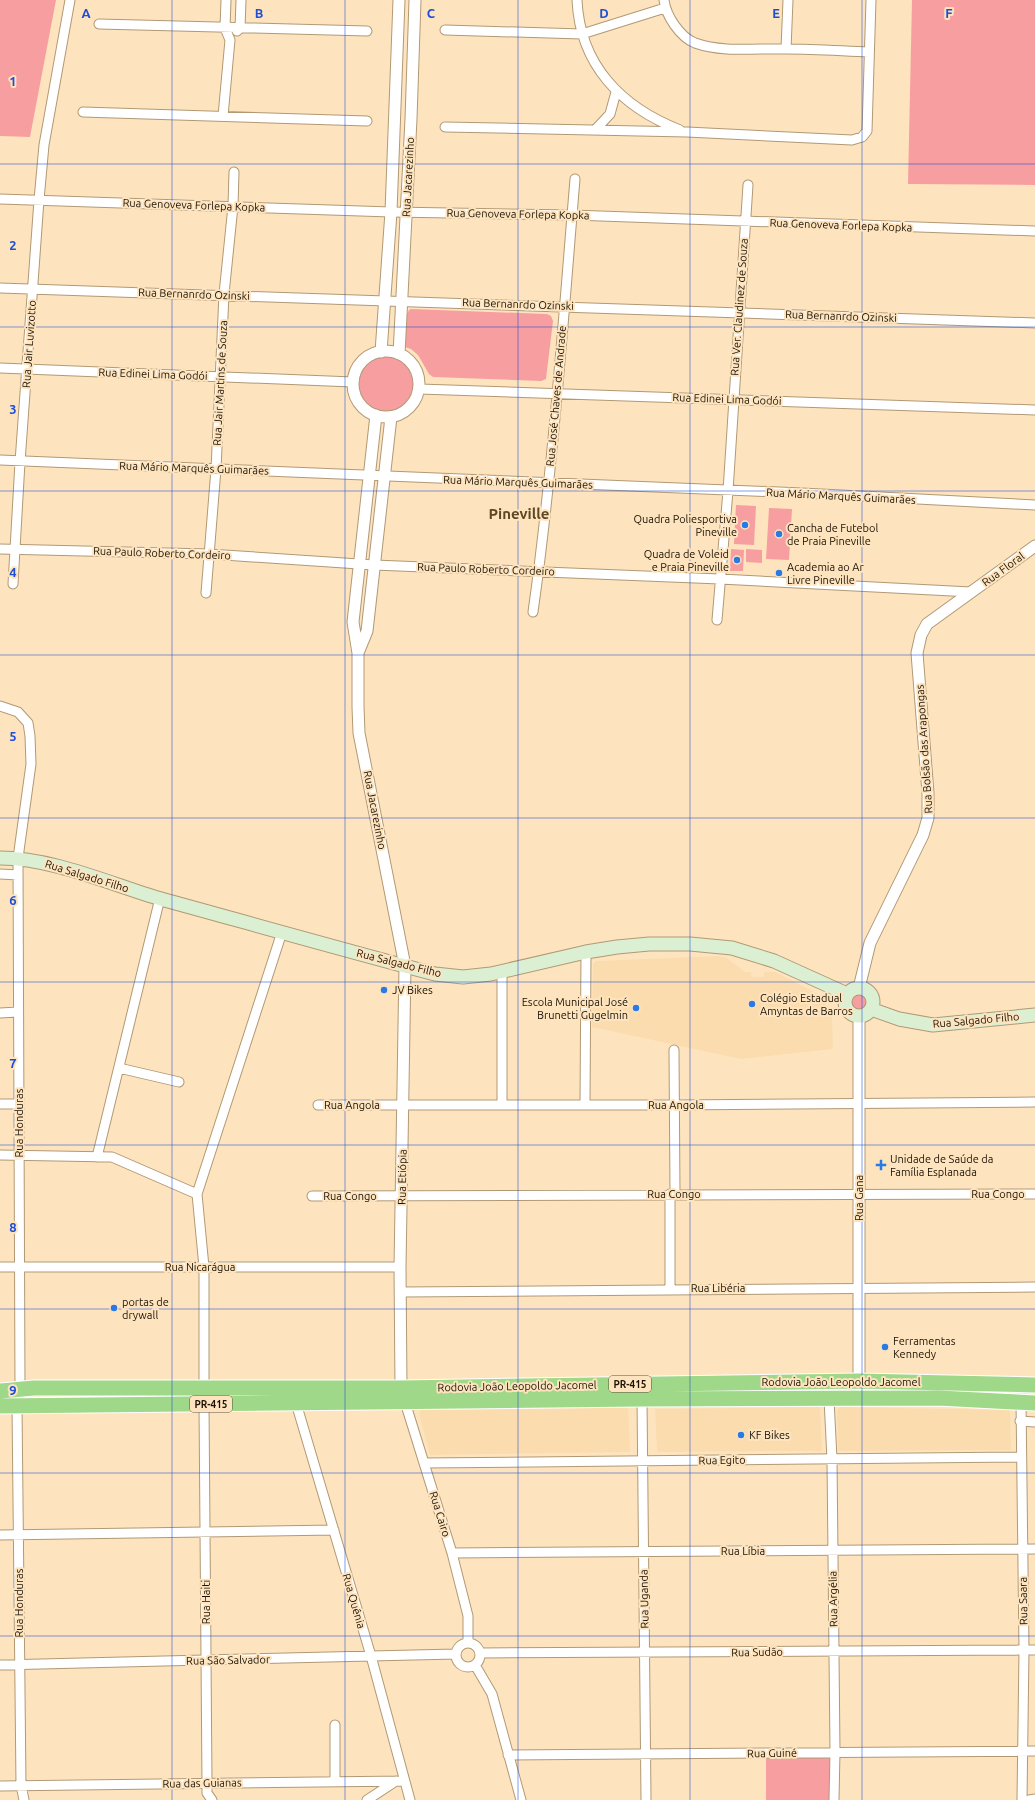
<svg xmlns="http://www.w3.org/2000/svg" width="1035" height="1800" font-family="Ubuntu,sans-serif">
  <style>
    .built { fill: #fbdcaf }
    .green { fill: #f79ea1 }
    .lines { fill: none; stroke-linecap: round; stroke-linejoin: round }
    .minor-casing { stroke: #b19975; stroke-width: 11 }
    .tertiary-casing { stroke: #b19975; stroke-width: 13 }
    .secondary-casing { stroke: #b19975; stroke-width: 15 }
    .trunk-casing { stroke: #fff; stroke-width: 17 }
    .minor { stroke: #fff; stroke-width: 9 }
    .tertiary { stroke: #fff; stroke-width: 11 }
    .secondary { stroke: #dbf0d3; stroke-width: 13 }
    .trunk { stroke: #9fd888; stroke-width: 15 }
    .grid { fill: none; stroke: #1d4ed8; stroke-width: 1; stroke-opacity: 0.55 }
    .poi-dot { fill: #2a7ae5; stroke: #fee4be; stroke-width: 1.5 }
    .labels { text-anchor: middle; stroke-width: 4; stroke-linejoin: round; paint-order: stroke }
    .shield { fill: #fee4be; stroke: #5f513c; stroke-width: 1 }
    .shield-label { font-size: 10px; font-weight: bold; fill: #1b1205 }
    .street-label { font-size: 11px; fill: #1b1205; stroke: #fee4be }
    .poi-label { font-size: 11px; fill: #1b1205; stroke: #fee4be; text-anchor: start }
    .district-label { font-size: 15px; font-weight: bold; fill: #5c4624; stroke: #fee4be }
    .grid-label { font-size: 13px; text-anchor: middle; font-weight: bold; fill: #1d4ed8; stroke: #fee4be; stroke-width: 4; stroke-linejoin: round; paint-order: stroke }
  </style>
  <rect width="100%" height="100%" fill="#fee4be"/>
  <path class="built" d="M719,956L727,958L745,972H751L752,977H764V972H775L818,994L832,1015L833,1049L741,1059L592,1027L593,964L596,961Z
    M628,1407L630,1452L430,1455L419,1414L421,1410Z
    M820,1407L822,1451L657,1452L655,1409Z
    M840,1407L1010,1410L1011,1450L838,1451L837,1411Z"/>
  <path class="green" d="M0,0H56L30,137L0,136Z
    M912,0H1035V185L908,184Z
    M411,309L547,314L551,316L553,321L546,379L541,381L433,377L429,374L418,355L411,349L405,347L407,314L409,310Z
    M358 384a29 29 0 1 1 58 0a29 29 0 1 1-58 0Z
    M736,505L756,506L754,545L734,544Z
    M769,508L792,509L789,560L766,559Z
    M731,549L744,550L743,571H730Z
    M746,549L762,550V563L746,562Z
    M851 1002a8 8 0 1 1 16 0a8 8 0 1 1-16 0Z
    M835,1752L834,1800H766V1753Z"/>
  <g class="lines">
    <g class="minor-casing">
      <path id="minor" d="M577,0C580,65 621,107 680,130
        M664,0C666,16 680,37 695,43C723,53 757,48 787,49C814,49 842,51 869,52
        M99,24L367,31
        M445,30L582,34L665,8
        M237,31L240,28L241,0
        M786,49L788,0
        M83,112L367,121
        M223,116L230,40L225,28L226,0
        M445,127L687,132L852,140L862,137L867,131L871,0
        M595,130L610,114L616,92
        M0,199L391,212L572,215L1035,231
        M0,288L1035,323
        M0,368L353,382
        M419,389L1035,410
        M0,460L802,493L1035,505
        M0,549L209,554L374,565L720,579L971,592
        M13,584L20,462L39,200L44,145L70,0
        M206,593L216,469L224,294L233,206L234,172
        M533,612C553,469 563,323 575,179
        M717,620L728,491L748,185
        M0,706L18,712L28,723L30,736L31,764L18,858L20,1389
        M0,874L18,875
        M502,972V1105
        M0,1013L18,1012
        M674,1050L675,1194
        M119,1068L179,1082
        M0,1104H19
        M318,1105H674L1035,1102
        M585,1105L586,952
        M0,1155L112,1157L197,1194
        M97,1157L160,898
        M670,1194V1289
        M312,1196L1035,1194
        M0,1267H400
        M401,1292L1035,1287
        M204,1388V1267L197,1194L282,932
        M642,1399L646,1800
        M829,1399L832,1459L835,1752L834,1800
        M1021,1401L1024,1650L1022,1800
        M405,1402L452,1553L468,1616V1643
        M296,1403L371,1656L410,1800
        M204,1404L207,1783V1793L212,1800
        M17,1405L21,1785L24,1800
        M1020,1421L1035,1422
        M424,1463L1021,1457
        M0,1535L334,1530
        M452,1553L1035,1549
        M456 1655a12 12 0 1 1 24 0a12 12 0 1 1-24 0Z
        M480,1653L1035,1650
        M0,1665L456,1654
        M475,1665L492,1694L521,1800
        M335,1725V1782
        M508,1755L1035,1751
        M0,1786L404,1781
        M367,1800L396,1781
        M1029,1800L1035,1799"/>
    </g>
    <g class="tertiary-casing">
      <path id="tertiary" d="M353 384a33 33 0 1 1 66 0a33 33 0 1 1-66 0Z
        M381,352L391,212L399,0
        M399,354L411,119L415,0
        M376,415L353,622L358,653V707L359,733L405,966L400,1267L401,1388L402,1394
        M358,653L367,631L391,417
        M859,988L870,943L923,835L928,818V793L917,653L921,635L927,624L1035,546
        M859,1016V1381"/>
    </g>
    <g class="secondary-casing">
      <path id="secondary" d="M0,858C53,858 110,884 161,899C252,924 344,950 435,974L463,977L491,974L586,952L617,947L649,944H690L732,948L774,961L847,994
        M845 1002a14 14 0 1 1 28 0a14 14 0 1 1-28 0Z
        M871,1009L899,1019L933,1025L1035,1015"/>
    </g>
    <g class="trunk-casing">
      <path id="trunk" d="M0,1391L34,1388H401L859,1381L1035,1385
        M0,1406L642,1399L938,1398L1035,1403"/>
    </g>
    <use href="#minor" class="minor"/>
    <use href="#tertiary" class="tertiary"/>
    <use href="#secondary" class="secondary"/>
    <use href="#trunk" class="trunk"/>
  </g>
  <path class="grid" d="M172,0V1800M345,0V1800M518,0V1800M690,0V1800M862,0V1800M0,164H1035M0,327H1035M0,491H1035M0,655H1035M0,818H1035M0,982H1035M0,1145H1035M0,1309H1035M0,1473H1035M0,1636H1035"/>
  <g class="poi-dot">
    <circle cx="745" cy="525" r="4"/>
    <circle cx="779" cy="534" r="4"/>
    <circle cx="737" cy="560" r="4"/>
    <circle cx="779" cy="573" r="4"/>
    <circle cx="384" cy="990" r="4"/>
    <circle cx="752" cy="1004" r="4"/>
    <circle cx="636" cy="1008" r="4"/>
    <path d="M879 1159h4v4h4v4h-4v4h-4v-4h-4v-4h4z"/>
    <circle cx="114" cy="1308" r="4"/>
    <circle cx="885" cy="1347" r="4"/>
    <circle cx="741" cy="1435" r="4"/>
  </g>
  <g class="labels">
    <g class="shield">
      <rect x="609" y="1376" width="42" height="16" rx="3"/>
      <rect x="190" y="1396" width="42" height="16" rx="3"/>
    </g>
    <g class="shield-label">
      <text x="630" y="1388">PR-415</text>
      <text x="211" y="1408">PR-415</text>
    </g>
    <g class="street-label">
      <text transform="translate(408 177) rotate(-87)" y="4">Rua Jacarezinho</text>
      <text transform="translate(194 205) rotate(2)" y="4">Rua Genoveva Forlepa Kopka</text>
      <text transform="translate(518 214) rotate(1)" y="4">Rua Genoveva Forlepa Kopka</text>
      <text transform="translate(841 225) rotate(2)" y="4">Rua Genoveva Forlepa Kopka</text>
      <text transform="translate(194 294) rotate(2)" y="4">Rua Bernanrdo Ozinski</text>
      <text transform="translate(518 304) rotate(2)" y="4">Rua Bernanrdo Ozinski</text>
      <text transform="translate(739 307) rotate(-86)" y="4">Rua Ver. Claudinez de Souza</text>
      <text transform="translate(841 316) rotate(2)" y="4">Rua Bernanrdo Ozinski</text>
      <text transform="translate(29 344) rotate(-86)" y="4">Rua Jair Luvizotto</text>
      <text transform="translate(153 374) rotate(2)" y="4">Rua Edinei Lima Godói</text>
      <text transform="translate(220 383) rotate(-87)" y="4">Rua Jair Martins de Souza</text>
      <text transform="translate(556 396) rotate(-85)" y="4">Rua José Chaves de Andrade</text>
      <text transform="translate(727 399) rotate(2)" y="4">Rua Edinei Lima Godói</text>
      <text transform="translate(194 468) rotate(2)" y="4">Rua Mário Marquês Guimarães</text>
      <text transform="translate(518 482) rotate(2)" y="4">Rua Mário Marquês Guimarães</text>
      <text transform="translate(841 496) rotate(3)" y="4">Rua Mário Marquês Guimarães</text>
      <text transform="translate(162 553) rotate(2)" y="4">Rua Paulo Roberto Cordeiro</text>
      <text transform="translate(486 569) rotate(2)" y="4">Rua Paulo Roberto Cordeiro</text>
      <text transform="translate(1003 569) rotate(-36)" y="4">Rua Floral</text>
      <text transform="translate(924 749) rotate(-94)" y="4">Rua Bolsão das Arapongas</text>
      <text transform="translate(375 810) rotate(79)" y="4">Rua Jacarezinho</text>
      <text transform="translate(87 876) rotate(17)" y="4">Rua Salgado Filho</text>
      <text transform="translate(399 963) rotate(14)" y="4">Rua Salgado Filho</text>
      <text transform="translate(976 1020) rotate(-5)" y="4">Rua Salgado Filho</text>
      <text x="352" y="1109">Rua Angola</text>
      <text x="676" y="1109">Rua Angola</text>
      <text transform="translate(19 1123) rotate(-90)" y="4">Rua Honduras</text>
      <text transform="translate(402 1177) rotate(-89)" y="4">Rua Etiópia</text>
      <text x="674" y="1198">Rua Congo</text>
      <text x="998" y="1198">Rua Congo</text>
      <text x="350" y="1200">Rua Congo</text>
      <text transform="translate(859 1198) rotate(-90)" y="4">Rua Gana</text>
      <text x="200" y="1271">Rua Nicarágua</text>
      <text x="718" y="1292">Rua Libéria</text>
      <text x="841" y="1386">Rodovia João Leopoldo Jacomel</text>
      <text transform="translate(517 1386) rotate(-1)" y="4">Rodovia João Leopoldo Jacomel</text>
      <text transform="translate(722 1460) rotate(-1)" y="4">Rua Egito</text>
      <text transform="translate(440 1514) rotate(73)" y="4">Rua Cairo</text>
      <text x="743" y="1555">Rua Líbia</text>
      <text transform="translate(644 1599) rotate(-91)" y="4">Rua Uganda</text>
      <text transform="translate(833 1599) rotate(-91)" y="4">Rua Argélia</text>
      <text transform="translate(354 1601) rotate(74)" y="4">Rua Quênia</text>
      <text transform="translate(1023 1601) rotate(-91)" y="4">Rua Saara</text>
      <text transform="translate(206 1602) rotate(-90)" y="4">Rua Haiti</text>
      <text transform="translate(19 1603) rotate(-90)" y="4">Rua Honduras</text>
      <text transform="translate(757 1652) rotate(-1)" y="4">Rua Sudão</text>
      <text transform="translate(228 1660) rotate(-1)" y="4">Rua São Salvador</text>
      <text transform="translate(772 1753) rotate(-1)" y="4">Rua Guiné</text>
      <text transform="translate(202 1783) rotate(-1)" y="4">Rua das Guianas</text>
    </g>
    <g class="poi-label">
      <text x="737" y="523" text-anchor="end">Quadra Poliesportiva<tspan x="737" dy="13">Pineville</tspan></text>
      <text x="787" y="532">Cancha de Futebol<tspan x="787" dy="13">de Praia Pineville</tspan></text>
      <text x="729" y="558" text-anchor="end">Quadra de Voleid<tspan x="729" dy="13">e Praia Pineville</tspan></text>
      <text x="787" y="571">Academia ao Ar<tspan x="787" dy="13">Livre Pineville</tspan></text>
      <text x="392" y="994">JV Bikes</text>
      <text x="760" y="1002">Colégio Estadual<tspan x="760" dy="13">Amyntas de Barros</tspan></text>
      <text x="628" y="1006" text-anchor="end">Escola Municipal José<tspan x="628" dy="13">Brunetti Gugelmin</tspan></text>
      <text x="890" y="1163">Unidade de Saúde da<tspan x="890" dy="13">Família Esplanada</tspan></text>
      <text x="122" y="1306">portas de<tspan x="122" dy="13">drywall</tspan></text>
      <text x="893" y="1345">Ferramentas<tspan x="893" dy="13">Kennedy</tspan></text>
      <text x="749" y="1439">KF Bikes</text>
    </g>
    <g class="district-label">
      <text x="519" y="519">Pineville</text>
    </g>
  </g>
  <g class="grid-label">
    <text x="86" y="18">A</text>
    <text x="259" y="18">B</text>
    <text x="431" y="18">C</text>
    <text x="604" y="18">D</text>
    <text x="776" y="18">E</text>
    <text x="949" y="18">F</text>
    <text x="13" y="86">1</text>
    <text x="13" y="250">2</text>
    <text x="13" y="414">3</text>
    <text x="13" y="577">4</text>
    <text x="13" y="741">5</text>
    <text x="13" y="905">6</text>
    <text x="13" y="1068">7</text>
    <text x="13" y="1232">8</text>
    <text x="13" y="1395">9</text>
  </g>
</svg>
